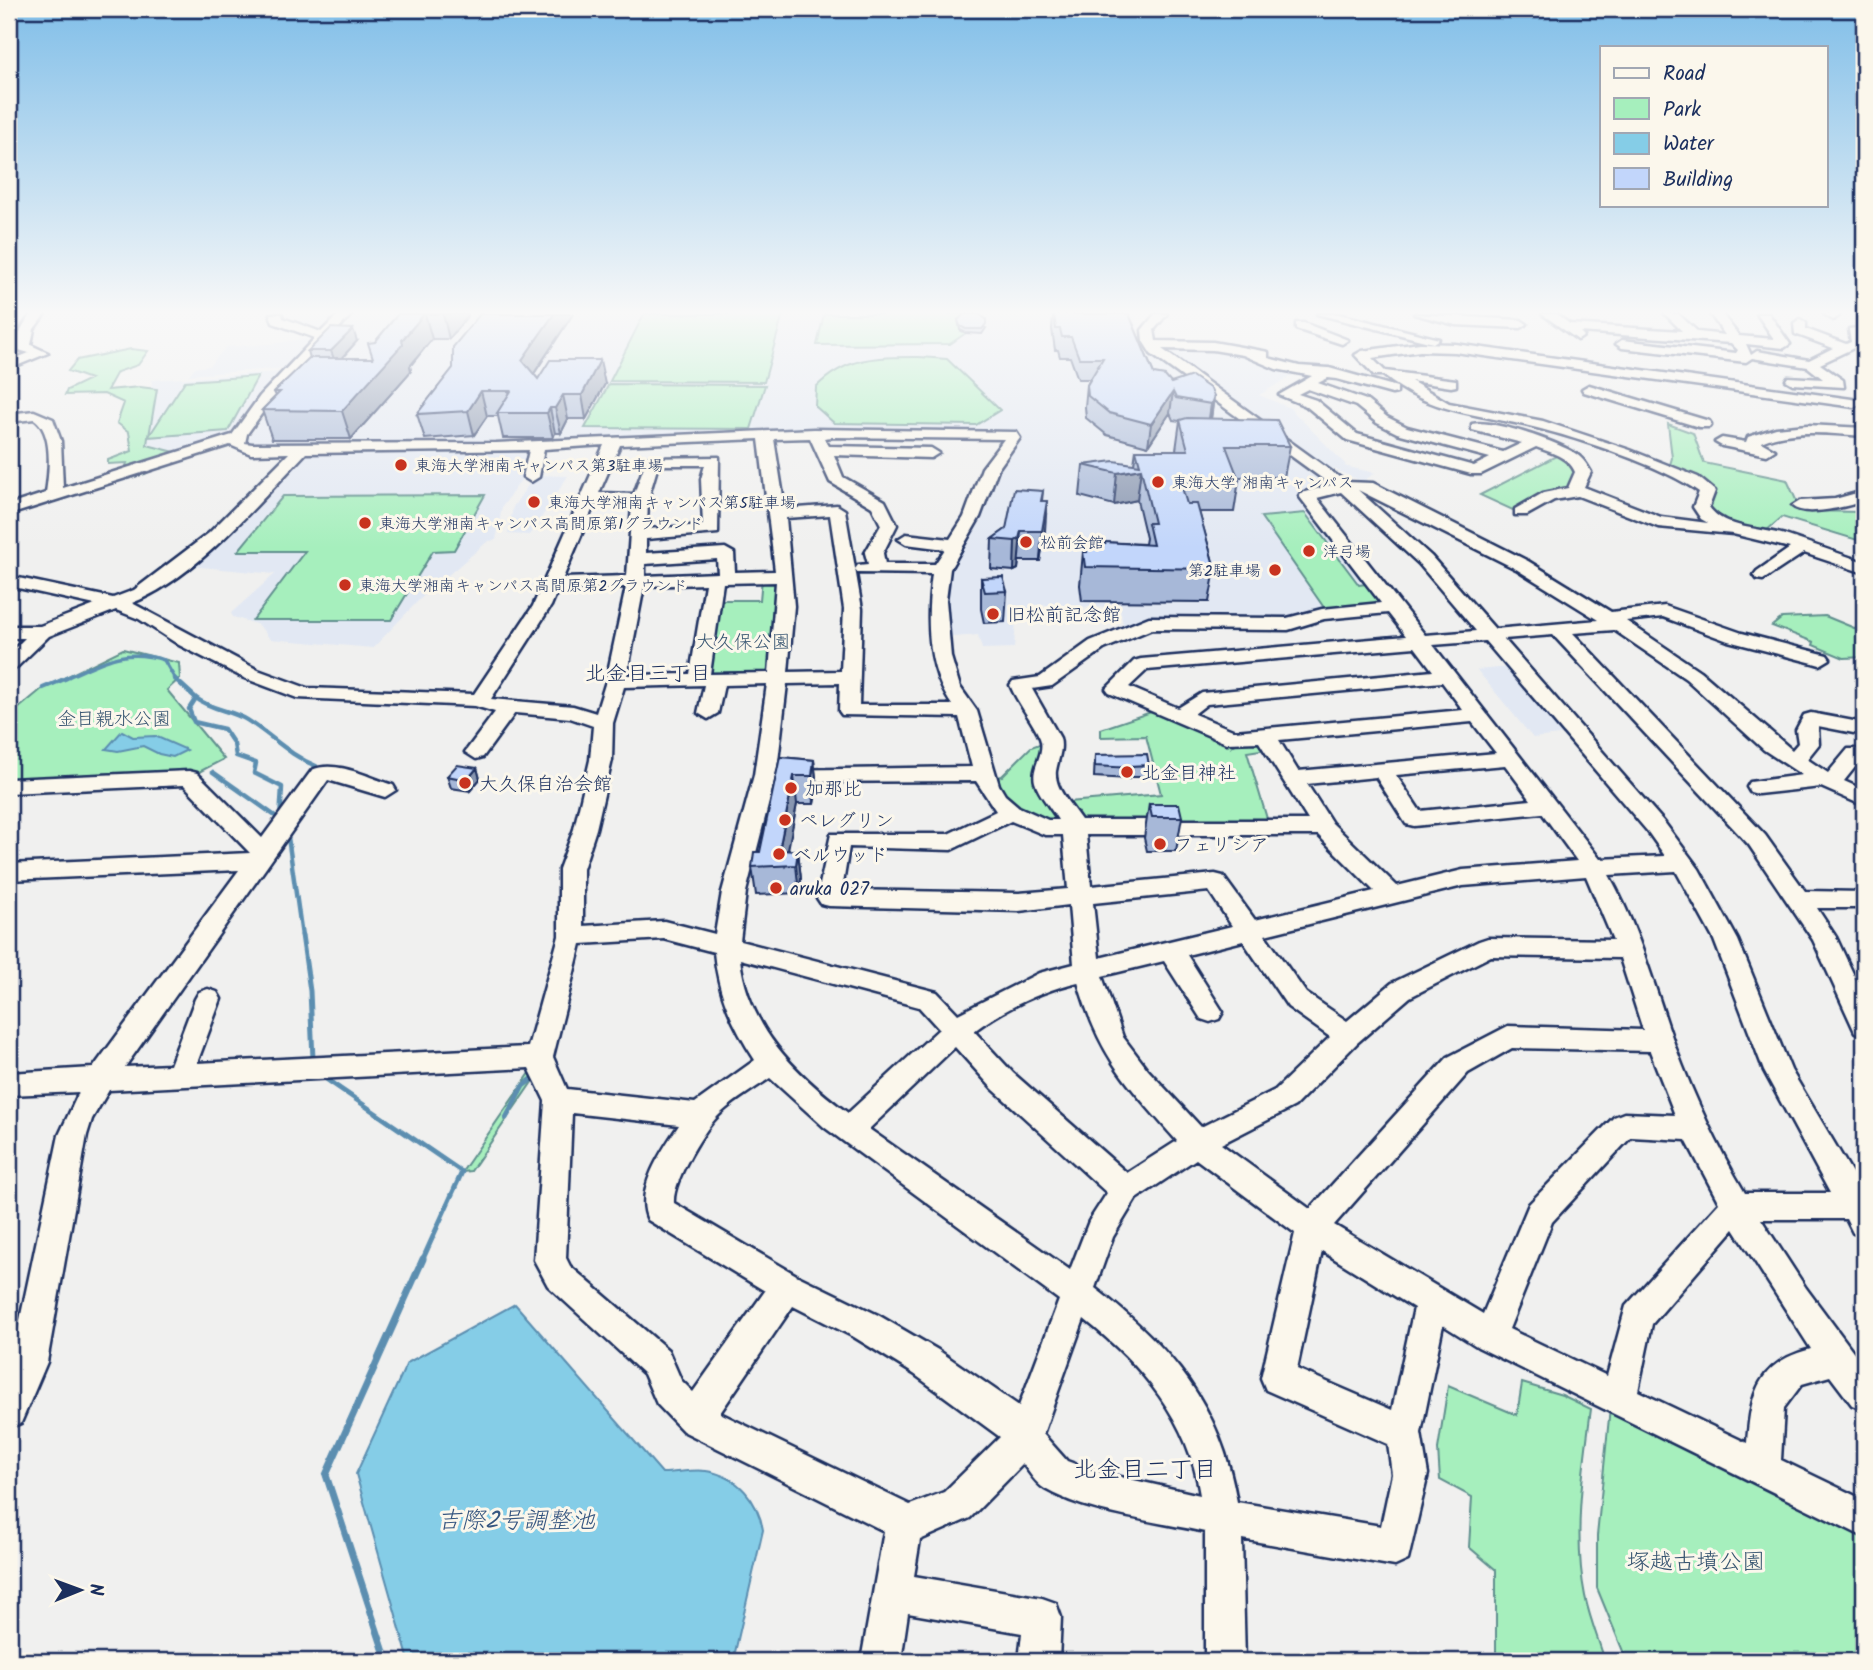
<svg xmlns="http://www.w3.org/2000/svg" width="1873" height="1670" font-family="Kalam,'Klee One',sans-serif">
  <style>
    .built { fill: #e2e8f3 }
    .green { fill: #a6efbd; stroke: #608f8e; stroke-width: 2 }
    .water { fill: #85cde7; stroke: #5b8eb0; stroke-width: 2 }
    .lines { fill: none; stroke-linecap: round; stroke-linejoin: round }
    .stream-far3 { stroke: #5b8eb0; stroke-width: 3.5 }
    .stream-far2 { stroke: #5b8eb0; stroke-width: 4.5 }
    .stream-far1 { stroke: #5b8eb0; stroke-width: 5 }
    .stream { stroke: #5b8eb0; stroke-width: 7 }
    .minor-casing { stroke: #1b2f5e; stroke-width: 5 }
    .minor { fill: #fbf7ec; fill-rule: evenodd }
    .wall { fill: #a7b8d8; stroke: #1b2f5e; stroke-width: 2 }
    .shaded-wall { fill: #8896b0; stroke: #1b2f5e; stroke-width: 2 }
    .building { fill: #c2d6fb; stroke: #1b2f5e; stroke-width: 2 }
    .poi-dot { fill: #c8321e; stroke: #fbf7ec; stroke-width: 2.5 }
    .labels { text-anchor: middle; stroke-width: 6; stroke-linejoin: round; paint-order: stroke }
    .far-poi-label { font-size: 16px; fill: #1b2f5e; stroke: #fbf7ec; text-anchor: start }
    .poi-label { font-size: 19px; fill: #1b2f5e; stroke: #fbf7ec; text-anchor: start }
    .park-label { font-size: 19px; fill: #375571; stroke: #fbf7ec }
    .neighbourhood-label { font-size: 21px; fill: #1b2f5e; stroke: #fbf7ec }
    .near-park-label { font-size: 23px; fill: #375571; stroke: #fbf7ec }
    .near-neighbourhood-label { font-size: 24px; fill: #1b2f5e; stroke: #fbf7ec }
    .near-water-label { font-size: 24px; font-style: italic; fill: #365680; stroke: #fbf7ec }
  </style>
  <rect width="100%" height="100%" fill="#f0f0ef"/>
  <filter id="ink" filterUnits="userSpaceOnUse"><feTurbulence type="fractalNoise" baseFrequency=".0143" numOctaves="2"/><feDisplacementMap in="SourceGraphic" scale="14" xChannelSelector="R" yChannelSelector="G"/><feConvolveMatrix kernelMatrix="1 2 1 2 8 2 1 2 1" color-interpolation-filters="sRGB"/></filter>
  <g filter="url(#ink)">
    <path class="built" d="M280,314H340L320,334L280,319Z
      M354,314H1142L1138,315L1135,322L1139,324L1141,341L1151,355L1330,488L1302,495L1387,606L1285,621L1124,630L1120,608L1034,605L1033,614L1016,618L1014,648L982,649L978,635L943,638L946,568L993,477L1012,447L1021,442L1022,432H769L494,444L256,446L247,440L288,380Z
      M308,334L319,338L289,368L189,375L194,368L209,366L226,347L270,344L308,338Z
      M1199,347L1240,353L1270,368L1300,371L1259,395L1290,408L1346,465L1344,466L1375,473L1365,480H1359L1320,463L1162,348Z
      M281,372L231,435L141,463L152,380Z
      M530,449L526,473L502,507L496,540L488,541L419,600L373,648L270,639L259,625L233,617L231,613L275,574L190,566L306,452Z
      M535,475L568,476L530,535L508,534L513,507Z
      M1510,667L1568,734L1533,738L1477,670Z"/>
    <path class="green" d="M644,314H783L764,382L610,381Z
      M824,314H962L960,330L966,333L950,344L817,345Z
      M131,349L148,351L138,365L117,372L107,390L140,387L157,389L149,436L185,381L258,376L228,431L148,437L147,445L175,452L172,461L145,474L99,486L124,473L127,463L108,464V460L132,451L129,432L117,423L124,403L104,394L65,395L67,390L90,379L68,371L77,360Z
      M919,357L947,359L1000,410L976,425L834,423L815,406L816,387C847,356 877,357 919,357Z
      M609,384L765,385L751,429L585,428Z
      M1668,424L1693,433L1704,463L1787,480L1801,511L1864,512V542L1782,517L1765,532L1718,518L1710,511L1713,489L1669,468L1672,458Z
      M1560,454L1577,471L1566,490L1517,512L1480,495Z
      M485,495L454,550L433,551L391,620H253L305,551H238L283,496Z
      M1305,513L1359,585L1366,584L1382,605L1325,609L1261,517Z
      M762,578H779L769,672L764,675L716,676L711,672L718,600H760Z
      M1825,616L1864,632V657L1844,658L1813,645L1814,642L1772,626L1782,618Z
      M123,649L179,663L180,678L167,690L224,759L199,772L9,783V713H13L43,688Z
      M1154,711L1235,738L1232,746L1237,742H1263L1267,749L1247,752L1268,822H1049C1025,811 1006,802 992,778L1002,776L1031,747L1056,738C1053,760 1050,786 1068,802L1161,794L1146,736L1101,737V729Z
      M541,1057L543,1066L471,1171L462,1172Z
      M1522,1383L1562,1395L1591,1409C1583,1469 1573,1536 1585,1596C1590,1620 1598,1638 1605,1661H1496V1570L1469,1547L1472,1497L1440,1480L1438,1449L1448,1386L1517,1415Z
      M1610,1408L1864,1533V1661H1627L1597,1588V1536Z"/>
    <path class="water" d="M122,731L133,737L155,736L187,750L173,757L159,754L143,746L118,751L106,749Z
      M515,1304L662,1473C676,1473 692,1469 706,1471C739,1476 758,1501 763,1530L733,1661H409L356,1474L407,1363Z"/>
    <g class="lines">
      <path class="stream-far3" d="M63,679C101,663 122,647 164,660L175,679"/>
      <path class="stream-far2" d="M174,678L196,698L189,709L194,722L224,729L234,744L236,756L256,763L254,773L282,787L280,820
        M43,688L67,678
        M196,698C211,710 231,710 247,720C271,735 289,755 316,766
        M213,772L278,818
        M287,830L302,936"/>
      <path class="stream-far1" d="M302,935L310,991L313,1059
        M323,1077L462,1172L422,1261
        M506,1118L523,1086L532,1079"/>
      <path class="stream" d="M387,1661L326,1475L423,1259"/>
      <g class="minor-casing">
        <path id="minor" d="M32,314H45L34,329L31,345L48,353L9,369V361L29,353L19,350C15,337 23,324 32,314Z
          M270,314H282L283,318L321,332L339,314H352L270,402L247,434L245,443L252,444L496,443L814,429L1016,432L1020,438L998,469L980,517L950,569L946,600L951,657L960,687L977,711L999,785L1005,795L1019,807L1048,820H1058C1051,808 1038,794 1035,782C1031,767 1046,753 1040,738C1032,720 1018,704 1010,685L1013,681L1040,677L1090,641L1149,617L1287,618L1322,609L1381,603L1299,496L1301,493L1331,485L1151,354L1143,341L1142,330L1155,314H1167L1154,330L1156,341L1213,342L1263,351L1268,352V358L1299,366L1329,368L1397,387V393L1392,394L1337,379L1328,378L1318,383L1366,400L1387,417L1407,427L1503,452L1522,443L1472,430V424C1492,419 1554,441 1573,452C1582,457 1586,463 1591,472L1584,487L1661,517L1708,523L1701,519L1693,507L1699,492C1663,466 1578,438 1533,427C1479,414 1428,413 1383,375H1374L1355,355L1362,351L1420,343L1455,344L1859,400L1861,403L1854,407L1455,352L1420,351L1372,358L1385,371L1456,380V386L1451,387L1411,381L1449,403L1543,421L1630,450L1698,477L1715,491L1709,507C1724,529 1762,528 1785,535C1812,544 1838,553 1864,562V573L1804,553L1763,580L1757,579L1754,575L1757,571L1790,548L1733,534L1658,527L1578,496L1554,500L1527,515H1515V509L1543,493L1568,488L1575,472C1569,457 1550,452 1536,447L1481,474H1471L1347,440L1306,406L1279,395L1312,376L1276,369L1243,355L1213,350L1162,349L1346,482L1373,483L1528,561L1611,612L1665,606L1742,633L1827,655L1830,659L1820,665L1813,663L1728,641L1663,617L1626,621L1700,671L1792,750L1798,743L1796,730L1804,715L1811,713L1864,723V735L1818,726L1819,744L1807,759L1828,773L1848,749H1862L1864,756L1844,781L1864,790V806L1821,787L1758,794L1750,792L1747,787L1750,782L1802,775L1764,750L1686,679L1614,630L1573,633L1765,835L1805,891L1864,892V908H1817L1836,937L1864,997V1035L1855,1032L1813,940L1749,845L1553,635L1504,639L1664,822L1699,869L1738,940L1791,1070L1864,1193V1237L1853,1233L1846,1219H1761L1806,1288L1864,1366V1410L1852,1405L1830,1376L1802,1384L1784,1408L1781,1460L1864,1500V1537L1478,1347L1443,1325L1421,1433L1428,1474L1408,1560L1395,1566L1242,1539L1245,1661H1205V1532C1156,1521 1088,1514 1045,1489C1036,1484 1029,1472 1023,1464L970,1518L920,1540L914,1576L1042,1598L1056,1603L1061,1617L1059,1661H1019L1022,1633L908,1613L901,1661H861L884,1531L683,1431L657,1404L644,1374L548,1286L534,1260L545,1101L529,1068L109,1090L92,1119L87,1135L47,1362L21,1423L9,1428V1372L59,1135L79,1092L9,1095V1073L93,1068L239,870L9,880V864L250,853L184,785L9,793V779L189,771L197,773L262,838L312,770C335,759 370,778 393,785L396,790L385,797L328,780L125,1067L170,1065L195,999L199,992L208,989L217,992L221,999L197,1063L528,1047L559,936V869L574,829L590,760L593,726L570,718L515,713L483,757L476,759L465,752L495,712L475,706L297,698L244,678L179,645L139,619L116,610L49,636L16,668L9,670V654L25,638H9V626H40L95,605L9,586V576L113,598L134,590L209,533L289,453L251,454L230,445L9,515V505L46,493C49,472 54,432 34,419L9,422V414L34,411L53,419L61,441L63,488L232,435L260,396L315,338L273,323ZM1308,389L1356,406L1377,423L1397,433L1490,458L1474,466L1357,434L1316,400L1298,394ZM810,438L830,482L872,507L881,525L865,553L868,564L858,565L855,569L858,573L932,574C926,618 926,668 952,705H859L862,609L845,510L837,505L785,509L774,439ZM824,438L832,437L1004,439L982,468L964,517L950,539L906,534L898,539L906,544L945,549L935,564H885L883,553L897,525L885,501L843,477L834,455L931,458L939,453L931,448L829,446ZM759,439L775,571L735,572L734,553L725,548L646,553V539L718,533L719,457L647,458L634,494L599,493L620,445ZM604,445L533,606L474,694L307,688L258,670L132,603C195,579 259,502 306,453L529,450L523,477L531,482L539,477L544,449ZM658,465H705L701,479L703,525L647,529L648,499ZM1358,490L1516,569L1598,620L1495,629L1431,556ZM1341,492L1419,564L1476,631L1425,635L1317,498ZM595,503L632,504L627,576L563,578ZM830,515L844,609L841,671L788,672L794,606L786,518ZM717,559L718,573L645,576V564ZM776,582L769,673L710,674L723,583ZM705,584L690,674L627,675L644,586ZM626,587L606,681L596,713L573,706L491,699L551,606L558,589ZM1388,613L1406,636L1141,659L1134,661L1106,689L1109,693L1226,743L1259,742L1308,820H1081C1072,806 1054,788 1056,771C1058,759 1063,750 1060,738L1032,689L1052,686L1104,649L1152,629L1288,630L1324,619ZM1485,641L1648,832L1665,856L1600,859L1433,645ZM1415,647L1433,671L1202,693L1178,708L1129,687L1147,670ZM1442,682L1463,710L1235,731L1194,714L1207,704ZM840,683L839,711L842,715L959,717L972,767L777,770L787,684ZM767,684L754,775L722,892L715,934L664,921L583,926V869L596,829L612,760L613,723L624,687L704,685L698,713L708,719L718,713L724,685ZM1472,722L1496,753L1298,771L1279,740ZM1505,765L1531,800L1420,811L1396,775ZM1376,777L1406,824L1414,826L1542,813L1577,861L1463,870L1397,886L1332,823L1307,784ZM775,778L784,782L976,781L996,811L948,834H831L817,898L821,904L829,906L1019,911L1069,905L1074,964L1039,973L958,1014L937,992L740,941L746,892ZM1011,821L1045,835H1063L1068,889L1019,893L842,890L849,847L951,850ZM1086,835H1318L1374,891L1255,920L1223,876L1215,874L1091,886ZM1676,871L1714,940L1764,1071L1830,1193H1745C1717,1146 1694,1097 1675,1046C1655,989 1639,928 1609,875ZM1586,876L1613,940L1488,938L1479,941L1392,983L1347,1021L1306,993L1265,935L1463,886ZM1209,891L1232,926L1099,958L1093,903ZM664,939L714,952C718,993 732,1025 755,1060L695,1103L567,1089L553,1057L581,944ZM1243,941L1288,1007L1330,1037L1275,1090L1201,1127L1148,1070L1123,1037L1102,976L1164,961L1201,1019L1210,1022L1219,1019L1223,1012L1187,955ZM1491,956L1620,958L1643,1030L1508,1026L1448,1057L1310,1209L1221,1144L1295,1106L1357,1043L1410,997ZM740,959L919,1007L939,1029L848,1113C795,1074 748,1027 740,959ZM1078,982C1099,1057 1127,1084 1177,1141L1127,1173L1013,1073L974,1031C1004,1009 1041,991 1078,982ZM955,1047L993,1089L1107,1193L1089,1221L1070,1270L869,1129ZM1512,1048L1650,1051L1675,1115L1624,1113L1614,1117L1529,1204L1483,1314L1334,1225L1468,1073ZM770,1078L824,1127L1059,1300L1019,1406L938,1350L878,1315L798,1276L674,1203C672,1182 705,1127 721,1113C735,1100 754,1089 770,1078ZM572,1113L679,1125C662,1150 634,1190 648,1220L765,1291L693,1392L681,1380L668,1350L570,1266L566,1258ZM1631,1137L1686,1140L1719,1203L1626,1306L1607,1376L1509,1329L1552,1222ZM1196,1159L1295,1233L1261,1378L1266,1390L1388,1444L1392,1474L1381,1526L1237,1502C1221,1405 1171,1347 1095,1288L1113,1237L1136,1199ZM1734,1229L1811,1349C1757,1363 1751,1393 1747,1443L1638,1391L1652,1324ZM1322,1251L1414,1308L1392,1410L1297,1369ZM793,1306L854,1337L914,1374L1000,1437L944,1492L910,1505L720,1413ZM1084,1319C1142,1365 1189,1420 1200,1495L1094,1471L1067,1461L1043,1434Z
          M1317,314H1339L1439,339L1433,343Z
          M1414,314L1521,320L1527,324L1521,328L1456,325Z
          M1542,314H1556L1570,324L1682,331L1665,314H1678L1698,332L1725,335L1710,314H1722L1739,336L1774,339L1757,314H1769L1790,344L1784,348L1746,344L1751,355L1757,351L1809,360L1833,348L1795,334L1794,323L1800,319L1806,323V329L1846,344L1851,342L1849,329L1864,327V335H1861L1864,343L1820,364L1843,380L1844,387L1793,384L1786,380L1788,377L1823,379L1808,367L1752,358L1746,362L1622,348L1616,344L1622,340L1736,353L1738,350L1731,343L1580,332L1584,336L1578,340Z
          M1824,314H1838L1839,316L1833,320Z
          M1296,323H1304L1348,340L1342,344L1296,329Z
          M1589,385L1709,421L1711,424L1709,427H1699L1584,392L1582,389Z
          M1807,425L1864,428V436C1831,434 1792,428 1761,442L1775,450L1767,455L1722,446L1715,442L1722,438L1746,442L1748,437L1776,428Z
          M1864,491V501C1848,506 1805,518 1792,506L1800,501L1835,499Z"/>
      </g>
      <use href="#minor" class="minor"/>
    </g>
    <path class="wall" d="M398,314H468V315L449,339H432L410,366L411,371L351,439H272L262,410L276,396L274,392L310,358L308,351L357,341L342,358H373L375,342Z
      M480,314H573L534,374L538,379L605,384L586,419H568L561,433H555L553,438H503L498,416H487L474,435L425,439L417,414L453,368Z
      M1053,314H1129L1154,374L1171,383L1214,396L1211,419L1290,446L1284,477H1238L1239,480L1234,512H1199L1215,569L1209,602L1082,601L1080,585L1083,552H1086V544H1104V542L1145,544L1146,538L1137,500L1114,505L1080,496L1083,465L1134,464L1136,450H1176L1180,421L1173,420L1170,413L1148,446L1107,435L1086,418L1085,407L1087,385L1090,379H1078L1070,357H1060L1058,350H1055L1052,329Z
      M958,320L986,328L982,334L966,333L960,330Z
      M1043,491L1042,501L1045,531L1040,561H1019L1018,569L1014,571L991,569L992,539L1006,529Z
      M981,578L1007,591L1005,622L984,623L981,609Z
      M1095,755L1149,765L1148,777H1129V779L1094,777Z
      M780,757L814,760L817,787L814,804H797L787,850L798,851L801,879L799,893L756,895L752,867L760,852Z
      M477,768L480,779L470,791L451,788L447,776Z
      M1149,804L1182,817L1176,851H1147L1144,838Z"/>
    <path class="shaded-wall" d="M424,314H425L432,339L410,366L411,371L351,439L342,411Z
      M443,314H468V315L449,339Z
      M554,314H573L527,384L522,360Z
      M353,329L357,341L336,364L331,351Z
      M600,360L605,384L586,419L582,395Z
      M481,391L487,416L474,435L468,411Z
      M1173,392L1170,413L1148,446L1151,424Z
      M563,395L568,419L561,433L555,408Z
      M1214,396L1211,418L1208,426L1211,404Z
      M550,408L555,433L553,438L547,413Z
      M1141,469L1137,500L1114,505L1117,473Z
      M1047,501L1045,531L1040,561L1042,531Z
      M1021,531L1018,569L1014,571L1015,541Z
      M814,760L817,787L814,804L812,776Z
      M477,768L480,779L470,791L467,780Z
      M794,776L797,804L785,865L779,850Z
      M798,851L801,879L799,893L796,865Z"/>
    <path class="building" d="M398,314H424L402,340L403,344L342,411L262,410L280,392H274L309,358H373L368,343L375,342Z
      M480,314H554L522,360L538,379L550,360H600L582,395H563L555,408H550L547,413H497L511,391H481L468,411L417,414L453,368V347Z
      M964,314H979L986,319V324L982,329H966L960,326L958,320Z
      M1054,314H1129L1154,374L1165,376L1171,383L1192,376L1211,389L1214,396L1211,404L1176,398L1173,392L1151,424L1109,413L1088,396L1087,385L1103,358H1079L1071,337H1062L1060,329H1056Z
      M331,328L353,329L331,351H308Z
      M1187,418L1277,420L1290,446H1226L1239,480L1180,481L1187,504H1197L1215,569L1085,567L1083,552H1087L1086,544H1105L1104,542L1153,545L1148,523H1154L1141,469L1117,473L1083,465L1114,461L1140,465L1136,450H1188L1180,420Z
      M1014,489L1043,491L1041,501H1047L1042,531H1021L1019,539L1015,541L992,539L1006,529Z
      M1003,577L1007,591L985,592L981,578Z
      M1147,754L1149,765L1130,766L1131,768L1095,766V755Z
      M780,757L814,760L812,776H794L779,850L798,851L796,865L752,867L754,852H760Z
      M457,765L477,768L467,780L447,776Z
      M1149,804H1179L1182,817H1152Z"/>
  </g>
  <linearGradient id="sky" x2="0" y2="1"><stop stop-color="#80bee8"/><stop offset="0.57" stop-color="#f8f8f8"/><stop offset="1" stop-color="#f8f8f8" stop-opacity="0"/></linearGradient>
  <rect width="1873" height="548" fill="url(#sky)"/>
  <g class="poi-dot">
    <circle cx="401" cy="465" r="7"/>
    <circle cx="1158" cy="482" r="7"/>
    <circle cx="534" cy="502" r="7"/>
    <circle cx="365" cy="523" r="7"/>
    <circle cx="1026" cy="542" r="7"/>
    <circle cx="1309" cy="551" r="7"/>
    <circle cx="1275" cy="570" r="7"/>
    <circle cx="345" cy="585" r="7"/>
    <circle cx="993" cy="614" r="7"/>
    <circle cx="1127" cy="772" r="7"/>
    <circle cx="465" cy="783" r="7"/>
    <circle cx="791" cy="788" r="7"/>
    <circle cx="785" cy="820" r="7"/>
    <circle cx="1160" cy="844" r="7"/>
    <circle cx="779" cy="854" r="7"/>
    <circle cx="776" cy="888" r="7"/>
  </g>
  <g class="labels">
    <g class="far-poi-label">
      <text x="415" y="471">東海大学湘南キャンパス第3駐車場</text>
      <text x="1172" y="488">東海大学 湘南キャンパス</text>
      <text x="548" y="508">東海大学湘南キャンパス第5駐車場</text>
      <text x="379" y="529">東海大学湘南キャンパス高間原第1グラウンド</text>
      <text x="1040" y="548">松前会館</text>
      <text x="1323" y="557">洋弓場</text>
      <text x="1261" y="576" text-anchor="end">第2駐車場</text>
      <text x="359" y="591">東海大学湘南キャンパス高間原第2グラウンド</text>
    </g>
    <g class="poi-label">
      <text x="1007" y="621">旧松前記念館</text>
      <text x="1141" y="779">北金目神社</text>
      <text x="479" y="790">大久保自治会館</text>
      <text x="805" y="795">加那比</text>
      <text x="799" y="827">ペレグリン</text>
      <text x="1174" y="851">フェリシア</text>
      <text x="793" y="861">ベルウッド</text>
      <text x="790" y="895">aruka 027</text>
    </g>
    <g class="park-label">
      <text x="743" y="648">大久保公園</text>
      <text x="114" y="725">金目親水公園</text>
    </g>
    <g class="neighbourhood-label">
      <text x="648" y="680">北金目三丁目</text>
    </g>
    <g class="near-park-label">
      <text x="1696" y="1569">塚越古墳公園</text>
    </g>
    <g class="near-neighbourhood-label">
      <text x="1145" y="1477">北金目二丁目</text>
    </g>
    <g class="near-water-label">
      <text x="516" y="1528">吉際2号調整池</text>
    </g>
  </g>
  <rect width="1873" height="1670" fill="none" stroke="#fbf7ec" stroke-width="35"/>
  <rect x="18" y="18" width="1838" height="1635" fill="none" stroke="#1b2f5e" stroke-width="2.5" filter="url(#ink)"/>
  <rect x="1600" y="46" width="228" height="161" fill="#fbf7ec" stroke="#a1a7b3" stroke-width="2"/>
  <rect x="1614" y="68" width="35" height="10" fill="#fbf7ec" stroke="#a1a7b3" stroke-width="2"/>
  <text x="1663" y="80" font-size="21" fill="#1b2f5e">Road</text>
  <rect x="1614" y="98" width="35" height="21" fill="#a6efbd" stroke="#a1a7b3" stroke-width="2"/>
  <text x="1663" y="116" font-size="21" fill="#1b2f5e">Park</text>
  <rect x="1614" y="133" width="35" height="21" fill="#85cde7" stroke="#a1a7b3" stroke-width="2"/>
  <text x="1663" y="150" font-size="21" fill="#1b2f5e">Water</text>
  <rect x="1614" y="168" width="35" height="21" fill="#c2d6fb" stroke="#a1a7b3" stroke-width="2"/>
  <text x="1663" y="186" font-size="21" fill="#1b2f5e">Building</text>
  <g transform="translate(80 1590) rotate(89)" stroke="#fbf7ec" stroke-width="5" paint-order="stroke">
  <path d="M0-5L12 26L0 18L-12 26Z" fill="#1b2f5e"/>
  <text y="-10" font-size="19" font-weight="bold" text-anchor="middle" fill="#1b2f5e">N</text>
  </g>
</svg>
